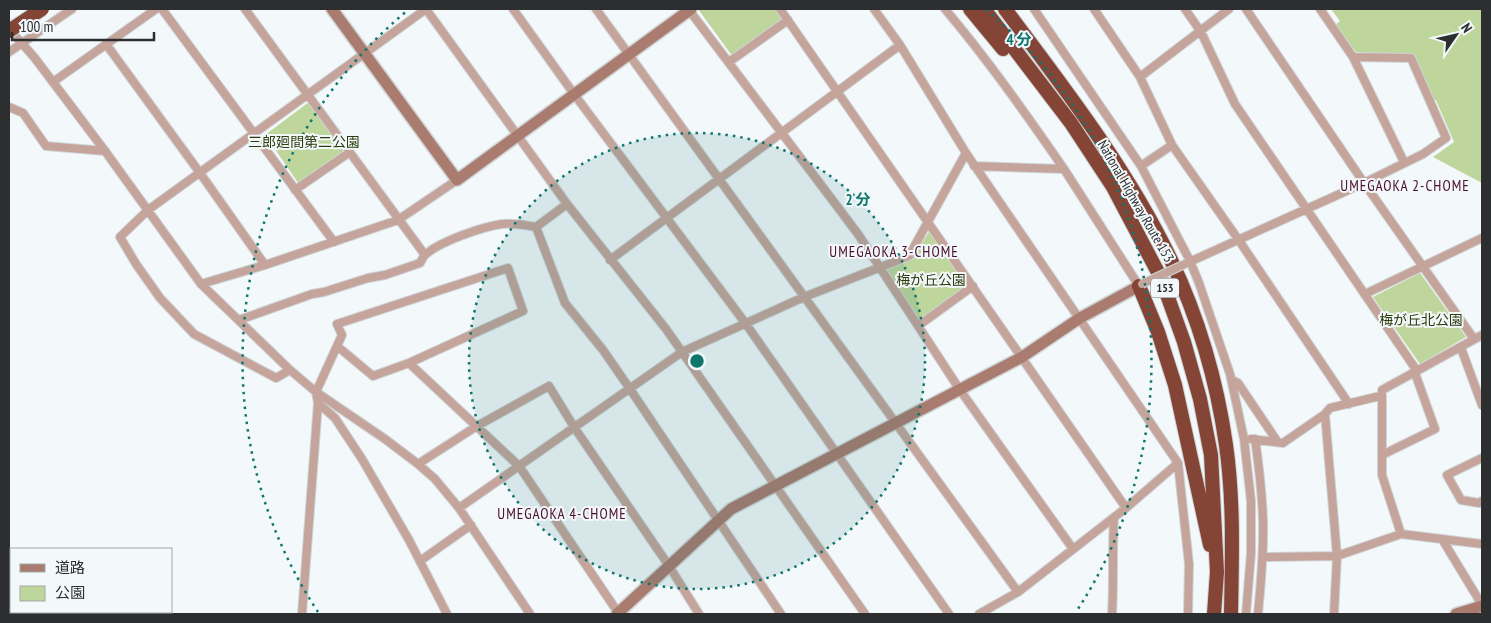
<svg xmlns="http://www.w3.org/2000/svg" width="1491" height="623" font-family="'PT Sans Narrow','Noto Sans JP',sans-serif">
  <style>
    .park { fill: #bed59b }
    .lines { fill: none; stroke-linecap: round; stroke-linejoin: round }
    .street-casing { stroke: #cfd4d6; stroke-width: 10 }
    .secondary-casing { stroke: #cfd4d6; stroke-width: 14 }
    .highway-casing { stroke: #cfd4d6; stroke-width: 16 }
    .street { stroke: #c5a49c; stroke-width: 8 }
    .secondary { stroke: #aa7c70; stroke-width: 11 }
    .highway { stroke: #844536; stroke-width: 14 }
    .street-bridge-casing { stroke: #cfd4d6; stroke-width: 10; stroke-linecap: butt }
    .highway-bridge-casing { stroke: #cfd4d6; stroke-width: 16; stroke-linecap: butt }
    .street-bridge { stroke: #c5a49c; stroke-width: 8 }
    .highway-bridge { stroke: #844536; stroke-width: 14 }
    .ring { fill: none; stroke: #0f766e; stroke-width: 2.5; stroke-dasharray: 2.5 5 }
    .labels { text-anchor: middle; stroke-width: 4; stroke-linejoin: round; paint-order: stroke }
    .shield { fill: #f3f8fb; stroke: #686b6c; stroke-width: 1 }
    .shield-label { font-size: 12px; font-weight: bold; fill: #2c2e2f }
    .park-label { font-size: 14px; fill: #2d3c0d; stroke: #f3f8fb }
    .street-label { font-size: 14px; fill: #2c2e2f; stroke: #f3f8fb }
    .neighbourhood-label { font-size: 15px; letter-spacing: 1px; fill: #4d0f33; stroke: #f3f8fb }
    .centre { fill: #0f766e; stroke: #f3f8fb; stroke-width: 2.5 }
    .ring-label { font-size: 15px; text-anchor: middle; font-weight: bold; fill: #0f766e; stroke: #f3f8fb; stroke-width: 4; stroke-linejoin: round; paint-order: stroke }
  </style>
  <rect width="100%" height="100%" fill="#f3f8fb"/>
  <path class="park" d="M698,9H778L786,19L733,57Z
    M1331,9H1482V183L1433,157L1454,142L1436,100L1433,101L1413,55L1356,52L1335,25L1340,21Z
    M309,102L345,150L299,184L265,135Z
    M932,227L970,286L920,323L887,272L888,269L911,260Z
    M1420,273L1466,337L1420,364L1373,297Z"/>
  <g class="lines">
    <g class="street-casing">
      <path id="street" d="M162,9L334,242
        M245,9L425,255
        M426,9L567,204L666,329L865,614
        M513,9L574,94L746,324L949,614
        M596,9L1018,592
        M780,9L1126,508
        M874,9L900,45L966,153L1178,463L1189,564L1188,614
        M945,9C988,60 1026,114 1064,169
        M1034,9L1141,166L1190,261L1199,283L1230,374L1244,439L1251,501V553L1246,614
        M1094,9L1140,77L1172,145
        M1185,9L1201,32L1235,104L1417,371
        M1246,9L1364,183L1474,339
        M1320,9L1353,57L1404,162
        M689,10L858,234L960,390L1073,549
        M9,29L34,57L105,151L201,284L290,370L316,392L385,439L418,464L435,479L459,508L530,614
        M106,44L200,173L265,265
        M9,52L72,9
        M729,62L788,20
        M1140,77L1229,9
        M53,82L156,9
        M9,107L23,113L46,146L105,151
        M974,166L1064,169L1139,286L1141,285
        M1141,166L1172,145L1238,239L1349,404
        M295,190L350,152
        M536,227L565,303L603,350L630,389L781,614
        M610,260L900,45
        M1187,263L1364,183L1423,154L1446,138L1411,58L1353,57
        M201,284L265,265L398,220L457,180
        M1365,294L1482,238
        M239,320L312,294L324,292L368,278L385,275L420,263C422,260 423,256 426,254C441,241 482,227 502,224C513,223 525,225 536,227L567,204
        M918,326L973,286
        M1461,348L1482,405
        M409,363L519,466L619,614
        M290,370L276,378L194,334L160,298L136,264L120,237L148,210L426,9
        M1232,380L1238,383L1277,441
        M318,403L335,418L362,459L409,540L447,614
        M1325,414L1337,556L1334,614
        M1251,439L1283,443L1325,414L1330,408L1380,396
        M1255,439C1259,466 1262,493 1263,520C1264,552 1261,583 1258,614
        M1382,455L1435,429L1415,373
        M1482,458L1447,475L1461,500L1479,503L1482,501
        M418,464L477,426L549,386L574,427L669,566L699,614
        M459,508L682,352L804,297L909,256L966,153
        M1401,534L1382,475V390L1482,335
        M1442,539L1482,605
        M1263,557L1337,556L1401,534L1482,544
        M420,561L471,525
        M302,614L318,403L316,392L342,335L337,324L508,268L523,311L409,363L373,376L337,346
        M979,614L1018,592L1126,508L1178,463
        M1112,614C1114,582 1112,550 1114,518"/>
    </g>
    <g class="secondary-casing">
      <path id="secondary" d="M332,9L457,180L691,9
        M617,614L731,509L1022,357L1080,318L1139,286
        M1456,614L1482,606"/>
    </g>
    <g class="highway-casing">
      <path id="highway" d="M970,9L1003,49
        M984,9L1071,123L1113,187L1161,278L1184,342L1200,399L1211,455L1217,572L1214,614
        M1005,9C1065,89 1128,170 1171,260C1198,317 1217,382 1226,445C1234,501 1232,558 1231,614
        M1139,286L1158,332L1175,385L1210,545"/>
    </g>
    <use href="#street" class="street"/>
    <use href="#secondary" class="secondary"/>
    <use href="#highway" class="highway"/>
    <g class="street-bridge-casing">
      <path id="street-bridge" d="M1142,284L1187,263"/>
    </g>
    <g class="highway-bridge-casing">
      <path id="highway-bridge" d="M9,31L42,9"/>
    </g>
    <use href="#street-bridge" class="street-bridge"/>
    <use href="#highway-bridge" class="highway-bridge"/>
  </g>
  <circle cx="697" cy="361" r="228" fill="#0f766e" fill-opacity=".12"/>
  <g class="ring">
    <circle cx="697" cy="361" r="228"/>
    <path d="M318 612A455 455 0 0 1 408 10M986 10A455 455 0 0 1 1076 612"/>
  </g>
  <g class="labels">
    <rect class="shield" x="1151" y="278.5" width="28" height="19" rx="4"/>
    <g class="shield-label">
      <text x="1165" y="292">153</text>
    </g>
    <g class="park-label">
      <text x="304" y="147">三郎廻間第二公園</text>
      <text x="931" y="285">梅が丘公園</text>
      <text x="1421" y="325">梅が丘北公園</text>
    </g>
    <g class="street-label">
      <text transform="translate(1136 201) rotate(60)" y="5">National Highway Route 153</text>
    </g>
    <g class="neighbourhood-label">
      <text x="1405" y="191">UMEGAOKA 2-CHOME</text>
      <text x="894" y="257">UMEGAOKA 3-CHOME</text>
      <text x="562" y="519">UMEGAOKA 4-CHOME</text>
    </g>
  </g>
  <circle cx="697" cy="361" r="8" class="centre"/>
  <g class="ring-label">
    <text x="1019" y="45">4 分</text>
    <text x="858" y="205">2 分</text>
  </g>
  <rect width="1491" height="623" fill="none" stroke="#2c2e2f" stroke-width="20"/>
  <rect x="10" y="548" width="162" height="65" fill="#f3f8fb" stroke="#a3a7a9"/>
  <rect x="20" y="564" width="25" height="8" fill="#aa7c70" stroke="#a3a7a9"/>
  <text x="55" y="573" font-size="15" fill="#2c2e2f">道路</text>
  <rect x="20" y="586" width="25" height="15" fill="#bed59b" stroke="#a3a7a9"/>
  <text x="55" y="598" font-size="15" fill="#2c2e2f">公園</text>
  <g transform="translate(1456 35) rotate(56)" stroke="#f3f8fb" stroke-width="4" paint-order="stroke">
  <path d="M0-4L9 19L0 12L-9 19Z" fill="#2c2e2f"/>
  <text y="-8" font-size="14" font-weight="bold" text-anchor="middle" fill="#2c2e2f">N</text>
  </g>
  <path d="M12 32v8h142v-8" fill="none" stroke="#2c2e2f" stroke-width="2.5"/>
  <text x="20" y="32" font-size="15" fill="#2c2e2f" stroke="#f3f8fb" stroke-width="4" paint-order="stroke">100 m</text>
</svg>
